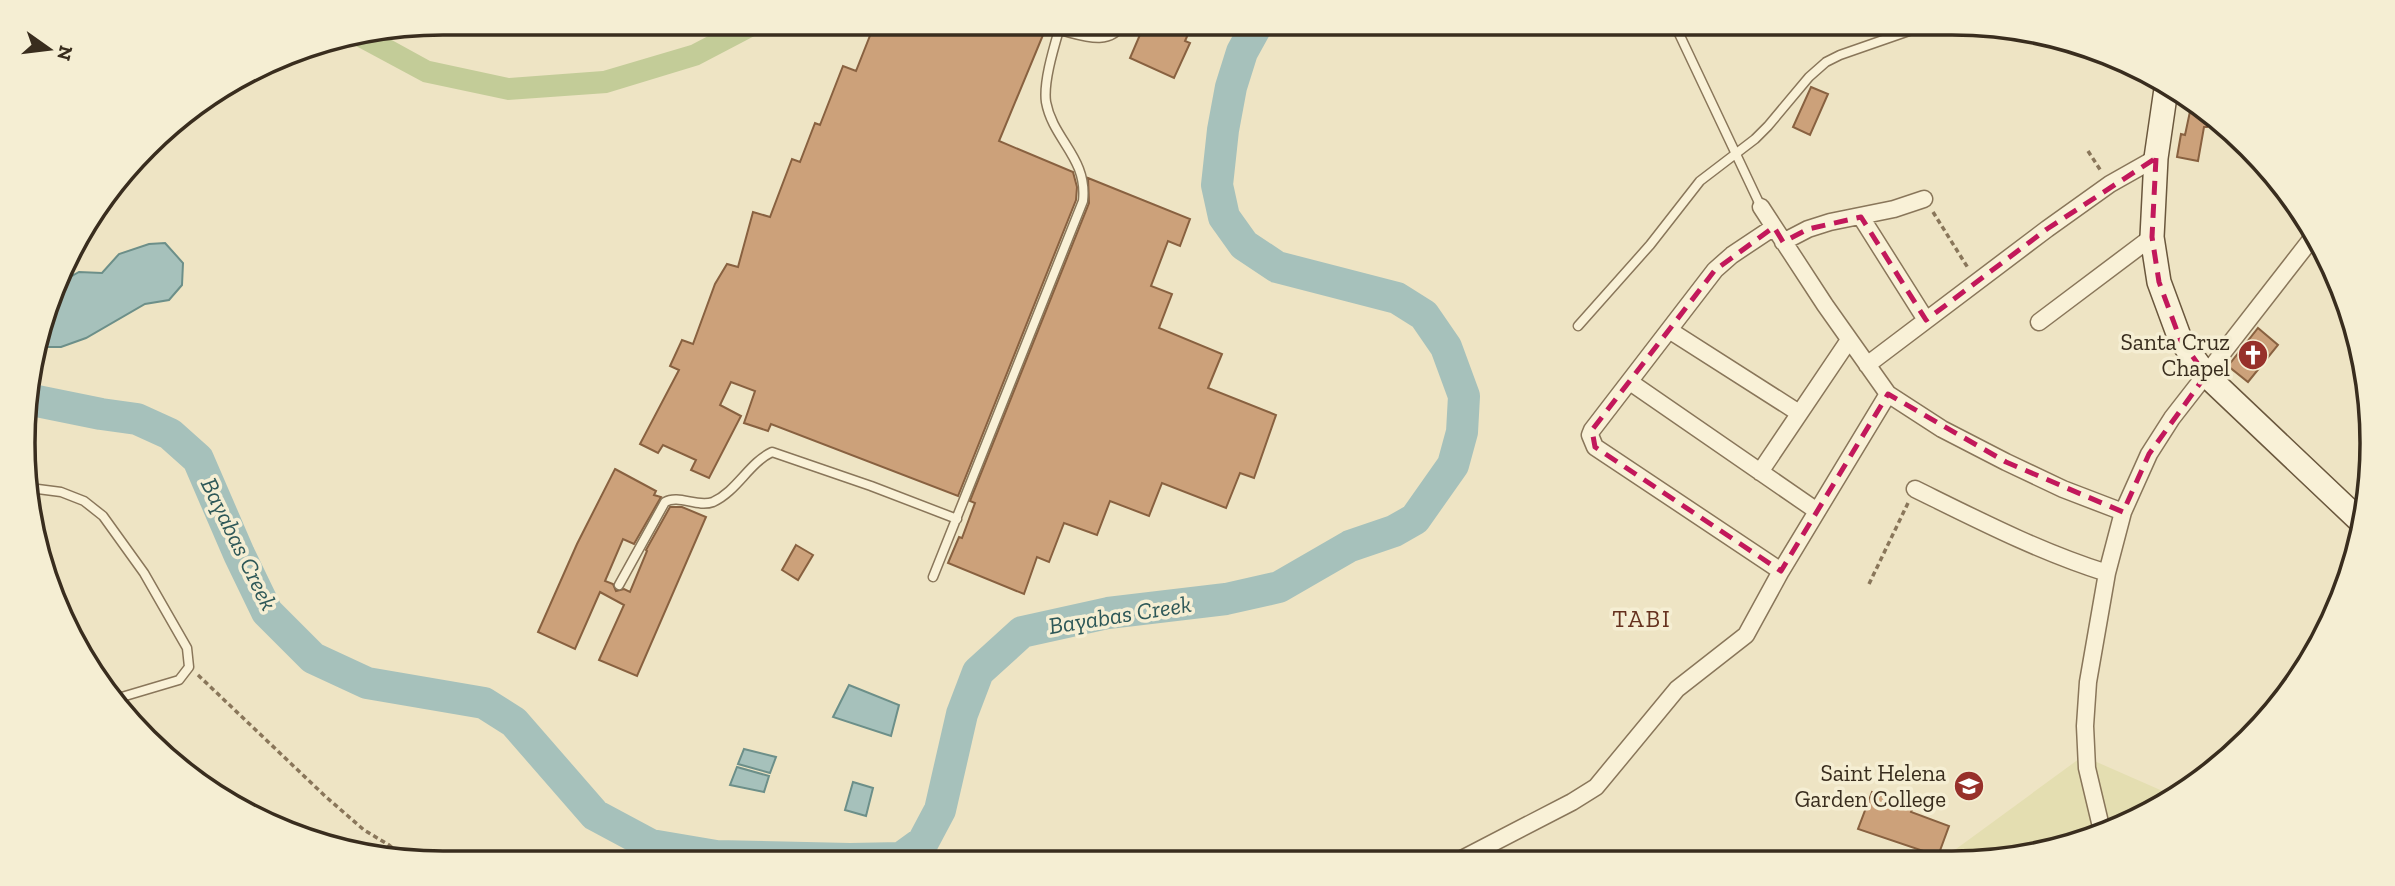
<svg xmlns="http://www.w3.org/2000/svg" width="2395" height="886" font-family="'Zilla Slab',serif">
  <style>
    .farmland { fill: #e4deb1 }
    .green { fill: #c3cc98 }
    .water { fill: #a6c1bb; stroke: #6c8f89; stroke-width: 2 }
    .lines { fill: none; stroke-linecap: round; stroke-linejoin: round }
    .river { stroke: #a6c1bb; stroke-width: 32 }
    .building { fill: #cca17a; stroke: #886140; stroke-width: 2 }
    .lane-casing { stroke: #89765a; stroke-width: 11 }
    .street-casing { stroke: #89765a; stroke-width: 19 }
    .secondary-casing { stroke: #6a573d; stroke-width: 26 }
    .path { stroke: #89765a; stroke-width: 3.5; stroke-dasharray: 5 3.5; stroke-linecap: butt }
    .lane { stroke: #f9f1d7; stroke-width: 8 }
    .street { stroke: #f9f1d7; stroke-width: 16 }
    .secondary { stroke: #f9f1d7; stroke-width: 23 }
    .marked { fill: none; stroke: #c2185b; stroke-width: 5; stroke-dasharray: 14 9; stroke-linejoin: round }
    .labels { text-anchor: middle; stroke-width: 7; stroke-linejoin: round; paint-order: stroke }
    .poi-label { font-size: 23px; fill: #392d1e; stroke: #f5eed3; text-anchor: end }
    .water-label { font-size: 24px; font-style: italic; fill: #2e5858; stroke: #f5eed3 }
    .neighbourhood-label { font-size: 24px; letter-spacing: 2px; fill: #65311e; stroke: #f5eed3 }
    .rim { fill: none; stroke: #392d1e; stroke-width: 3.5 }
  </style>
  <rect width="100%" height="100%" fill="#eee4c4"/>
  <path class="farmland" d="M2083,756L2174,796L2138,820L2007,860H1941Z"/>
  <path class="green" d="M733,23H770L762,32L699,65L607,93L508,100L423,82L343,39L379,33L430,61L509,78L603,71L691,45Z"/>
  <path class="water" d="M165,243L183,263L182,285L169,300L145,304L86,338L61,347H40L63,281L79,272L102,273L119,254L149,244Z
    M849,685L899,705L891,736L833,717Z
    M744,749L776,757L770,773L738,764Z
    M737,767L769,776L764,792L730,785Z
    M853,782L873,788L866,816L845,810Z"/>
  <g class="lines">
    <path class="river" d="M27,399L101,414L137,419L170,434L198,459L239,554L267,612L313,658L367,683L484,703L514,722L595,815L651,845L716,856L850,859L901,858L923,842L940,810L962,714L978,672L1022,632L1108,613L1226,599L1279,587L1350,546L1394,531L1415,519L1453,465L1462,432L1464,396L1446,347L1424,315L1397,298L1277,267L1244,245L1224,217L1217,185L1223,130L1231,87L1242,52L1258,23"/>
  </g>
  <path class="building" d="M875,23H1013L1043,35L999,141L1073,172L1077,187L1076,200L958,496L771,424L768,431L744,423L755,391L731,382L720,405L741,416L709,478L691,470L696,460L663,445L658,453L640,444L679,370L670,366L682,340L693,344L715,284L727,264L738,267L753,212L770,217L792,159L800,162L815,123L820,125L843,66L856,71Z
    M1145,23H1193L1185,41L1190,43L1174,78L1130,58Z
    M1811,87L1828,94L1810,135L1793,127Z
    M2192,102L2210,112L2207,127H2204L2198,161L2177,157L2181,134L2185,135Z
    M1088,178L1190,219L1180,246L1168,241L1151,286L1172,294L1159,328L1222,354L1208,388L1276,415L1254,478L1240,473L1226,508L1162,483L1149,516L1110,501L1097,535L1064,523L1049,562L1037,557L1024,594L948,563L959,537L962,538L975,503L970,501L1089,203Z
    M2258,328L2278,345L2248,382L2228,366Z
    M615,469L656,491L654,495L661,497L634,544L623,539L605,581L613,584L616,591L624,589L630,592L647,551L646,550L670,507H682L706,517L637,676L599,660L624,605L600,592L575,649L538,632L577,544Z
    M796,545L813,555L798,580L782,570Z
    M1872,792L1913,807L1911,812L1949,826L1938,856L1858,829Z"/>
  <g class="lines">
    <g class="lane-casing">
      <path id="lane" d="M1674,23L1761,207
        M1059,30C1081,35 1110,48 1123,23
        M1578,326L1650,245L1700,181L1755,139L1768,126L1809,77L1826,62L1840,55L1932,23
        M30,488L61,492L84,501L103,516L144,573L187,648L189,667L179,680L115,699
        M933,577L1083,201C1088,158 1053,140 1046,102C1043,81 1055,44 1061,23
        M619,585L665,502C679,494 697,508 713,502C737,491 749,463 772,452L871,486L957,519"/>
    </g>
    <g class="street-casing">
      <path id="street" d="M1761,207L1825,305L1888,394L1942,429L2006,462L2063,489L2123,512
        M1861,217L1926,320
        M1774,227L1732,255L1715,270L1592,430L1590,435L1595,447L1781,571
        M1783,242L1808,229L1830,222L1894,209L1924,199
        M2039,322L2152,237
        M1669,330L1799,413
        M1867,365L2047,229L2110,184L2156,158
        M1630,382L1817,511
        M1760,472L1849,340
        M1915,489C1978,520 2040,552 2107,573
        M2102,831L2087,768L2085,726L2088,682L2107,573L2123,512L2149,454L2172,418L2316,233
        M1458,861L1572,802L1596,787L1677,689L1746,635L1781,571L1888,394"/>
    </g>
    <g class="secondary-casing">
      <path id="secondary" d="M2166,89L2156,158L2152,237L2159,282L2180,339L2206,375L2360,521"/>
    </g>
    <path class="path" d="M2088,151L2101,171
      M1933,212L1968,268
      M1869,584L1908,503
      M198,675L325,796L364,830L389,845L404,858"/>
    <use href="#lane" class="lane"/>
    <use href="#street" class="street"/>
    <use href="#secondary" class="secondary"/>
  </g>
  <path class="marked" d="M2156,158L2152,237L2159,282L2180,339L2206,375L2149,454L2123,512L2006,462L1888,394L1781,571L1595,447L1592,430L1715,270L1774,227L1783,242L1808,229L1861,217L1926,320L2047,229Z"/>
  <defs>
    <g id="church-disc" transform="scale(1.575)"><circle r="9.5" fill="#97302a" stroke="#f5eed3"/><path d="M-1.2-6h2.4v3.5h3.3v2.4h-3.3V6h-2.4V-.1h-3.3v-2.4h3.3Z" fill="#fff"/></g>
    <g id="university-disc" transform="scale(1.575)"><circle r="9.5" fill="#97302a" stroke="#f5eed3"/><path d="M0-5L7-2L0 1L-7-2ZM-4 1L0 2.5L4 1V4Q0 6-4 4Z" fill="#fff"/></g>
  </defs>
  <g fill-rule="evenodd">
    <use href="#church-disc" x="2253" y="355"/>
    <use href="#university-disc" x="1969" y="786"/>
  </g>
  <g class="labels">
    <g class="poi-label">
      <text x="2230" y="350">Santa Cruz<tspan x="2230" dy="26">Chapel</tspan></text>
      <text x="1946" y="781">Saint Helena<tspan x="1946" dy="26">Garden College</tspan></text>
    </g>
    <g class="water-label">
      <text transform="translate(239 544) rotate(64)" y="8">Bayabas Creek</text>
      <text transform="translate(1120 615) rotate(-9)" y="8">Bayabas Creek</text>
    </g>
    <g class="neighbourhood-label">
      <text x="1642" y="627">TABI</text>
    </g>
  </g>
  <path d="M0 0H2395V886H0ZM443 35H1952A408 408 0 0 1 2360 443V443A408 408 0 0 1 1952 851H443A408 408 0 0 1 35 443V443A408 408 0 0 1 443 35Z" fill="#f5eed3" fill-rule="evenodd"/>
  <path class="rim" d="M443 35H1952A408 408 0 0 1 2360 443V443A408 408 0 0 1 1952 851H443A408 408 0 0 1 35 443V443A408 408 0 0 1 443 35Z"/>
  <g transform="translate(49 49) rotate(104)" stroke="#f5eed3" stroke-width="5" paint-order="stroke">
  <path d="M0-5L12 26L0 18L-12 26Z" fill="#392d1e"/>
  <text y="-10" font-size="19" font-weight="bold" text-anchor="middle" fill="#392d1e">N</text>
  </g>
</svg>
